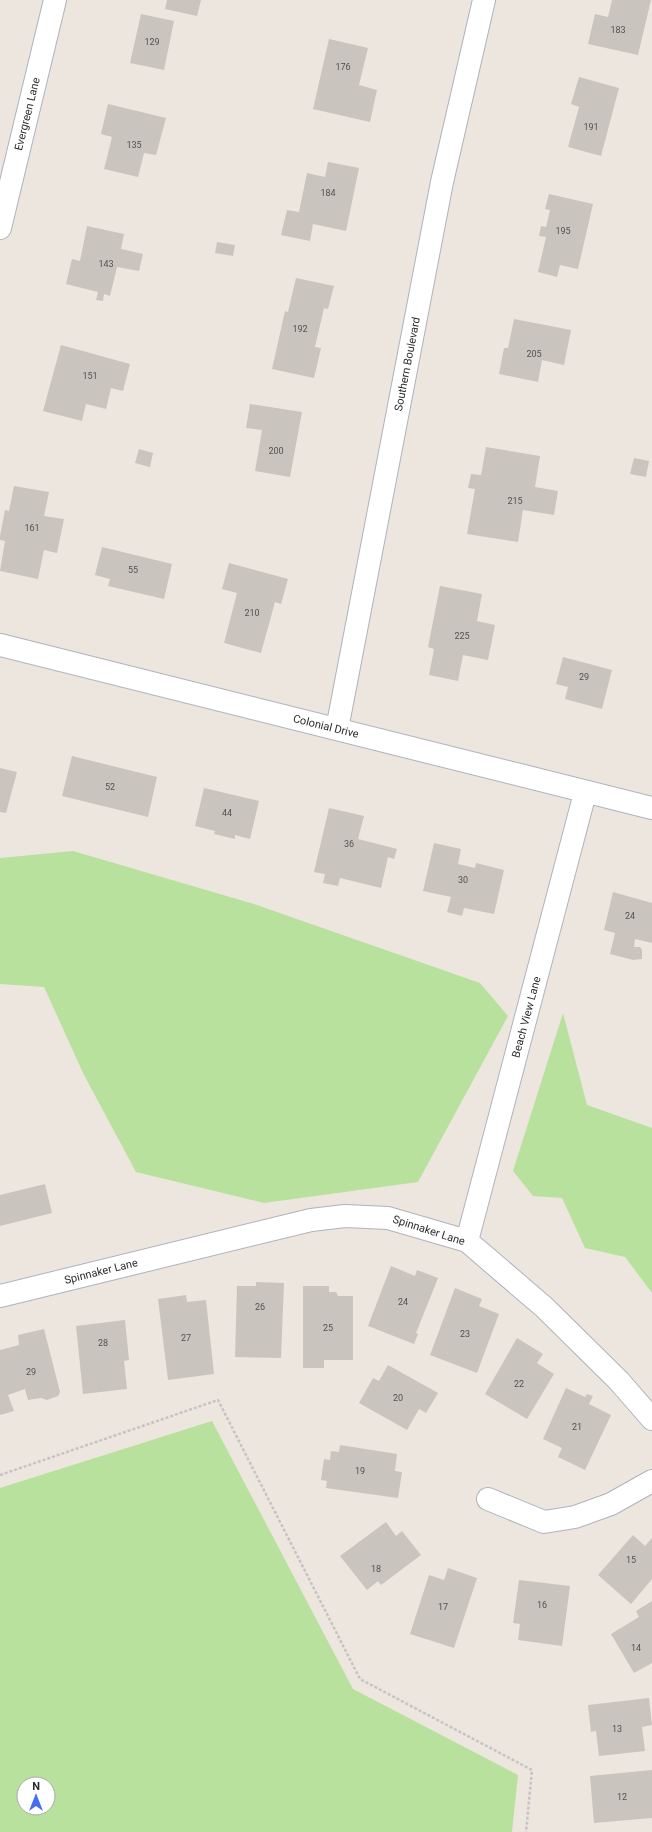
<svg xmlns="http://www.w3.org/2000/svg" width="652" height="1832" font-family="Roboto,sans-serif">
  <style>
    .green { fill: #b8e19d; fill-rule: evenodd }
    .building { fill: #c9c4bd }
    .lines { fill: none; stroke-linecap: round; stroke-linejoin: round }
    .minor-casing { stroke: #afb2bc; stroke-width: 24 }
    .path { stroke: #c4c4c4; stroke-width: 2.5; stroke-dasharray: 3 2; stroke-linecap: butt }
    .minor { stroke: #fff; stroke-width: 22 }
    .labels { text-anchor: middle; stroke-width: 3.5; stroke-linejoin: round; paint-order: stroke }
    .number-label { font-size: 9px; fill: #535250 }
    .street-label { font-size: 11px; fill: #2c2c2c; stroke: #fff }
  </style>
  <rect width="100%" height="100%" fill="#ede6df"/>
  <path class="green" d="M73,851L254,904L480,983L508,1016L418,1182L264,1203L136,1172L84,1075L44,987L0,984V858Z
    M563,1013L587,1105L652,1128V1293L625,1257L585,1248L562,1198L533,1196L513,1171Z
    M212,1421L353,1689L518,1775L512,1832H0V1488ZM24,1784H48V1808H24Z"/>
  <path class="building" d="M167,0H201L197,16L165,9Z
    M612,0H651L638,55L588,44L595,14L608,17Z
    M141,14L174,21L164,70L130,63Z
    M329,39L368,48L359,85L377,90L370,122L313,109Z
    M579,77L619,88L601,156L568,147L579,107L571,104Z
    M108,104L166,118L156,155L144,153L138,177L104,169L112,137L101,134Z
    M328,162L359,168L346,231L313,224L310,241L281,235L287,210L299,212L307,173L325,177Z
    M549,194L593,204L578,269L560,265L557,277L538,272L546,237L539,236L541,226L546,227L550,210L545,209Z
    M87,226L124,234L121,249L143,254L139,271L117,267L110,296L104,294L103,301L96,300L98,292L66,284L72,259L80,261Z
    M217,242L235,245L233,256L215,253Z
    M296,278L334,286L328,309L324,308L315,347L321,348L314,378L272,369L285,311L288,312Z
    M514,319L571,330L564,365L542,360L538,382L499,374L504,348H508Z
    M61,345L130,364L123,391L111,388L106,409L86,404L82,421L43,411Z
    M250,404L302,412L290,477L255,471L262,430L246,428Z
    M486,447L540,456L535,487L558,491L554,515L523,510L518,542L467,534L475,489L468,488L471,474L481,475Z
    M139,449L153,453L150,467L135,463Z
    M634,458L649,461L646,477L630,474Z
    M14,486L49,492L44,516L64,519L57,553L44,550L38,579L0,571L5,541L0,540V536L5,510L9,511Z
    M102,547L172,564L164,599L108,586L110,579L95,575Z
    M229,563L288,579L281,604L275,602L261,653L224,643L237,593L222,589Z
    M440,586L482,594L477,621L495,625L488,660L463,655L458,681L429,675L434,649L428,647Z
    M563,657L612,670L602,709L565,699L568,687L556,684Z
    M72,756L157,777L148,817L62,796Z
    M0,768L17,772L6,813L0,812Z
    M204,788L259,801L250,839L235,835V839L214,834L215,831L195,826Z
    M329,808L364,816L358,839L397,849L394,859L388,857L381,888L340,878L338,886L323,883L325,874L314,872Z
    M434,843L461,849L458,864L475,868L476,863L504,870L494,914L464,908L462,916L447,912L451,897L423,891Z
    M613,892L652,903V943L635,939L634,947H640L642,950V959L633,960L610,954L615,933L604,930Z
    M45,1184L52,1213L0,1226V1195Z
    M391,1266L415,1276L417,1270L438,1278L416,1333L418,1334L414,1344L368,1326Z
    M256,1282L284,1283L281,1358L235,1357L237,1286H256Z
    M303,1286H329V1292H336L338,1296H353V1360H324V1368H303Z
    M455,1288L482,1299L479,1306L499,1314L477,1373L430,1355Z
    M186,1295L187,1302L206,1300L214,1374L168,1380L158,1299Z
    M125,1320L129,1360L124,1361L127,1389L83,1394L76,1326Z
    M44,1329L60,1392L58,1396L47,1400L41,1398L28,1400L25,1389L8,1395L14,1411L0,1415V1350L19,1345L18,1335Z
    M517,1338L543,1354L537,1363L554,1374L527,1419L485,1394Z
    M388,1365L438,1393L426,1413L419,1409L407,1430L359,1403L373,1378L379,1381Z
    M566,1388L585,1397L587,1394L593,1396L589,1404L611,1415L585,1470L558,1457L562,1448L543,1439Z
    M340,1445L397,1454L395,1471L402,1472L398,1498L326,1488L327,1481L321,1480L324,1459L330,1460L331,1451L339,1452Z
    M386,1522L396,1536L402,1531L421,1555L381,1585L378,1581L367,1590L340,1556Z
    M633,1535L645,1546L652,1538V1579L631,1604L598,1575Z
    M448,1568L477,1578L454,1648L410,1634L429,1575L444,1580Z
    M519,1580L570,1586L562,1646L518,1640L520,1624L513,1623Z
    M652,1601V1663L634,1673L611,1634L639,1617L636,1611Z
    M649,1698L652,1725L642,1727L645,1751L599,1756L596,1731L591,1732L588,1705Z
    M652,1770V1818L594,1823L590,1776Z"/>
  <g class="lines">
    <g class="minor-casing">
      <path id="minor" d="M0,228L55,0
        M0,645L652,808
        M337,729L442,182L484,0
        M467,1241L585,793
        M0,1296L311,1220L345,1216L388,1218L467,1241L544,1307L619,1381L652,1419
        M488,1499L544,1522L575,1517L611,1504L652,1481"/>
    </g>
    <path class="path" d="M0,1475L218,1400L360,1679L532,1770L526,1832"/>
    <use href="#minor" class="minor"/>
  </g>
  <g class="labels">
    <g class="number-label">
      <text x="618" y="33">183</text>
      <text x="152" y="45">129</text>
      <text x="343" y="70">176</text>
      <text x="591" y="130">191</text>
      <text x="134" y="148">135</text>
      <text x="328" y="196">184</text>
      <text x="563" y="234">195</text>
      <text x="106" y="267">143</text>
      <text x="300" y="332">192</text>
      <text x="534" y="357">205</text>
      <text x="90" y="379">151</text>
      <text x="276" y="454">200</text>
      <text x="515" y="504">215</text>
      <text x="32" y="531">161</text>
      <text x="133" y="573">55</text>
      <text x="252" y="616">210</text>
      <text x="462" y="639">225</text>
      <text x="584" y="680">29</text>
      <text x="110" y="790">52</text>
      <text x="227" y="816">44</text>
      <text x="349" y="847">36</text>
      <text x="463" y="883">30</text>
      <text x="630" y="919">24</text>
      <text x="403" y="1305">24</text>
      <text x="260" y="1310">26</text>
      <text x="328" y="1331">25</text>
      <text x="465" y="1337">23</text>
      <text x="186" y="1341">27</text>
      <text x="103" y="1346">28</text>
      <text x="31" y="1375">29</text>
      <text x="519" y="1387">22</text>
      <text x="398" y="1401">20</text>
      <text x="577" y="1430">21</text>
      <text x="360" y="1474">19</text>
      <text x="631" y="1563">15</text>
      <text x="376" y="1572">18</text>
      <text x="542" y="1608">16</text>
      <text x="443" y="1610">17</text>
      <text x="636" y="1651">14</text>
      <text x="617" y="1732">13</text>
      <text x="622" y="1800">12</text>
    </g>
    <g class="street-label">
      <text transform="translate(27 114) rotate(-76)" y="4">Evergreen Lane</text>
      <text transform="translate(407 364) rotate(-79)" y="4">Southern Boulevard</text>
      <text transform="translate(326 726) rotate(14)" y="4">Colonial Drive</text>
      <text transform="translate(526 1017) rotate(-75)" y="4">Beach View Lane</text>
      <text transform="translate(429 1230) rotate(18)" y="4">Spinnaker Lane</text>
      <text transform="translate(101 1271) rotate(-14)" y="4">Spinnaker Lane</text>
    </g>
  </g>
  <g transform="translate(36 1796)"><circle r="19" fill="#ffffff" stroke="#ababab"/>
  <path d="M0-3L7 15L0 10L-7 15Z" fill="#456ef4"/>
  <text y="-6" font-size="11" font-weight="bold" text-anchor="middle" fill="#2c2c2c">N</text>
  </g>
</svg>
